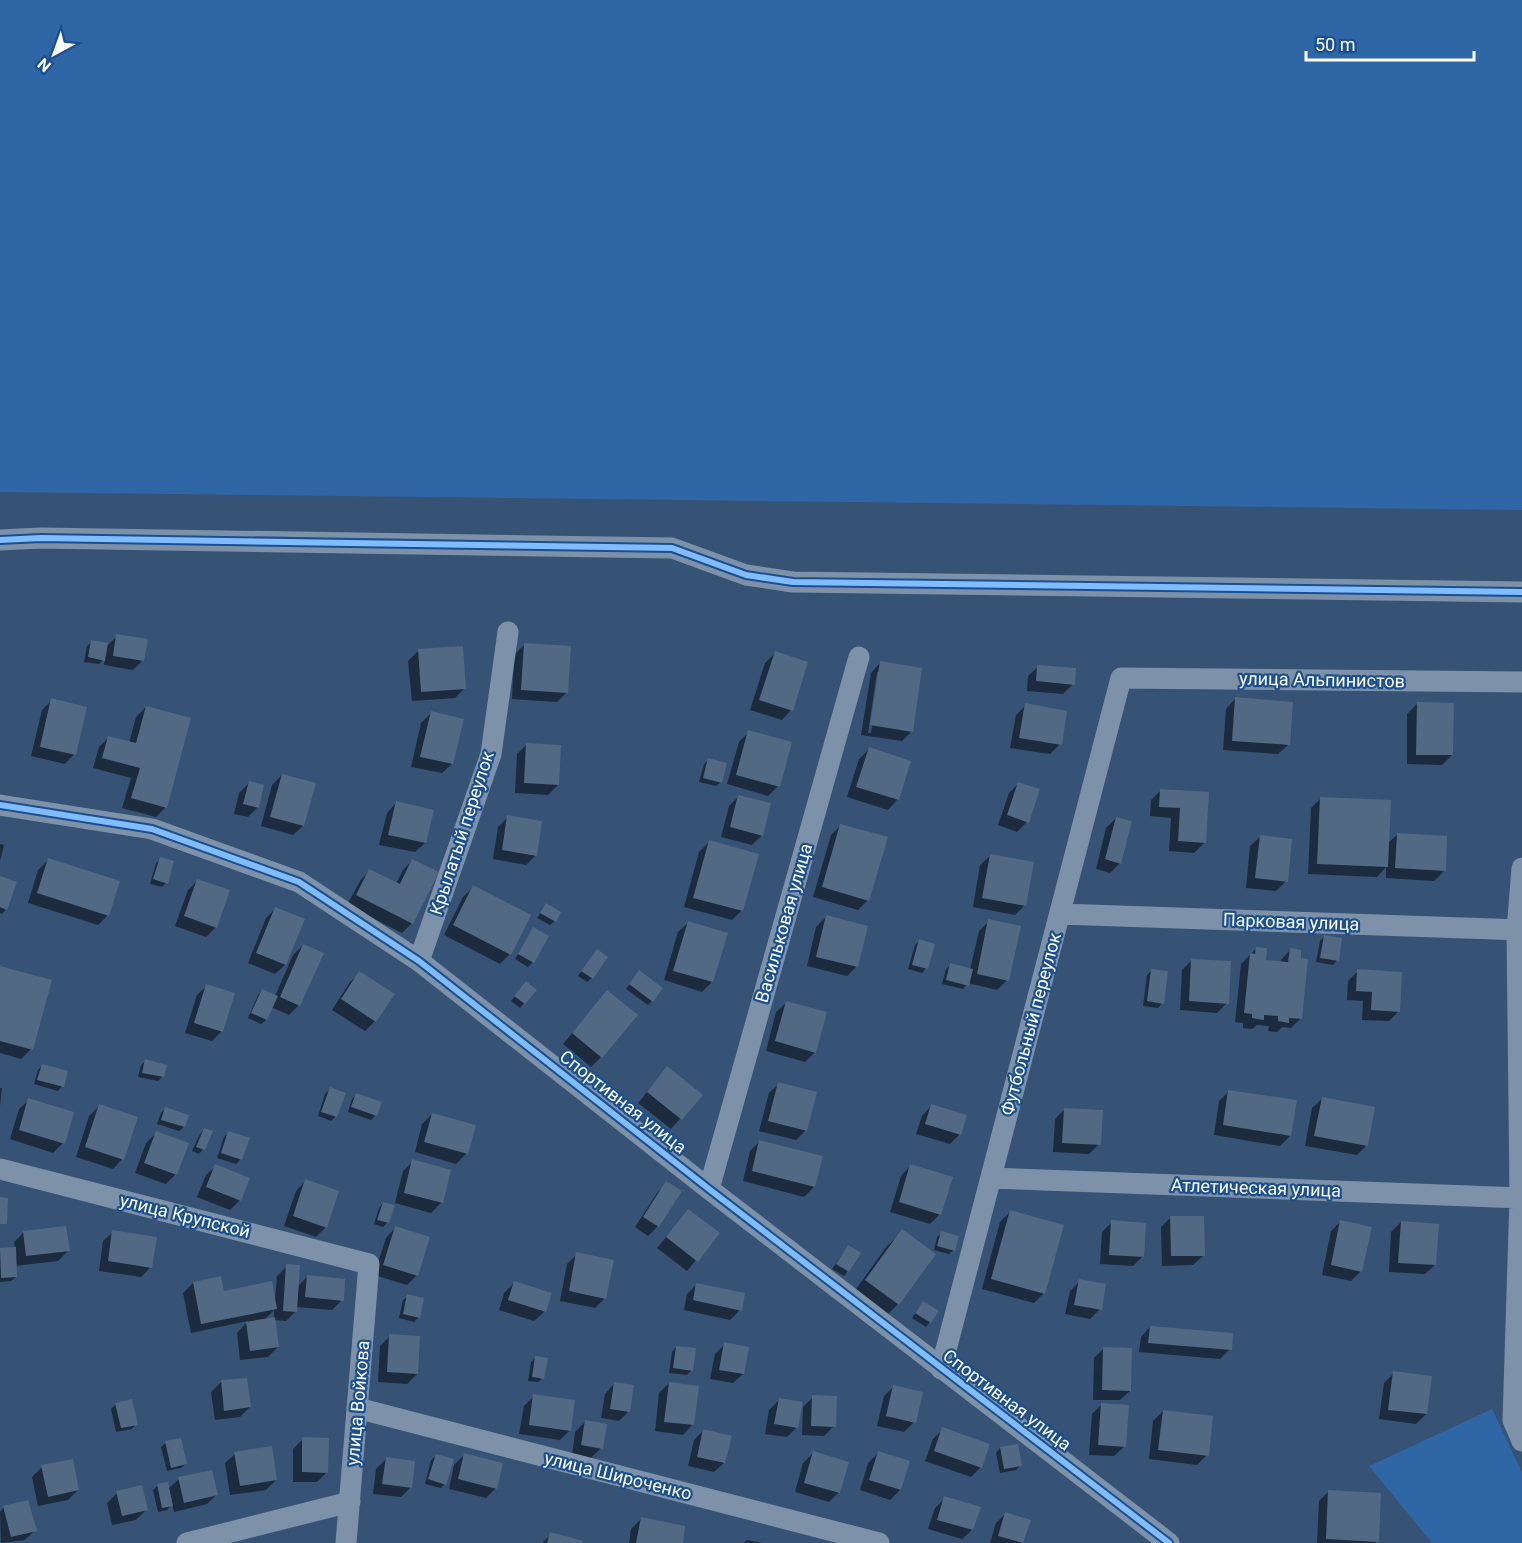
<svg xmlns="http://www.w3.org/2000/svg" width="1522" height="1543" font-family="Roboto,sans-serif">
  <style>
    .green { fill: #2f66a5 }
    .shadow { fill: #0007; fill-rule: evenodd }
    .building { fill: #526984 }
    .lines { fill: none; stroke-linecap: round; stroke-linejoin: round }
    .minor { stroke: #7d92a8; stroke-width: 21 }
    .cycleway-casing { stroke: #1b4f8f; stroke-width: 10 }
    .cycleway { stroke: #80bcff; stroke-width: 6 }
    .labels { text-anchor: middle; stroke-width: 4.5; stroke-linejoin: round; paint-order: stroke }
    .street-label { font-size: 18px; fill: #fff; stroke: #1b4f8f }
  </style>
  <rect width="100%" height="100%" fill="#365274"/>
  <path class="green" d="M0,0H1522V510L0,492Z
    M1492,1409L1522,1472V1543H1432L1369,1466Z"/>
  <path class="shadow" d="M117,636L143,660L133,670L104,665L105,658L99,664L84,662L87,646L92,642L108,645Z
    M524,645L567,692L557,702L512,699L514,655Z
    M418,651L465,688L455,698L412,701L408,661Z
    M775,653L791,710L782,720L750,710L765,663Z
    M880,663L912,731L902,741L861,735L871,673ZM877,672H880L871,733H868Z
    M1038,667L1073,684L1063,694L1027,691L1028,676Z
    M1235,699L1288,745L1278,754L1223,750L1226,709Z
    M52,700L74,754L65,764L31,756L42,710Z
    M1417,704L1452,755L1442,765L1407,764V714Z
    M1026,705L1060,744L1050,754L1010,748L1016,715Z
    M146,707L166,807L156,817L122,808L131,778L93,768L99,747L109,737L129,743L136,717Z
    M431,713L452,764L442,773L411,767L421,723Z
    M749,732L778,786L768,796L727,784L739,742Z
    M527,744L558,785L548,795L515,793L517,754Z
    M869,749L909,762L897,800L888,810L847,797L859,759Z
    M708,760L721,782L716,786L699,782L704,764Z
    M282,775L303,826L293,835L261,826L272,785Z
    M249,783L258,807L248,817L234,814L239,793Z
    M1019,783L1027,822L1017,832L998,825L1009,793Z
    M1161,790L1207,794L1204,843L1194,853L1169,851L1171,818L1150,816L1151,800Z
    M739,796L762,835L752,845L721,837L729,806Z
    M1321,798L1387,844L1398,834L1444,871L1434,881L1386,878V867L1377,877L1308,874L1311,808Z
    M396,803L425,843L415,852L379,845L387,813Z
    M508,817L536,855L526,865L493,859L498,827Z
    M1116,818L1120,863L1110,873L1096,869L1106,828Z
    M841,825L868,900L858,910L813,897L831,835Z
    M1260,837L1286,881L1276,891L1246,888L1250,846Z
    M709,842L742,910L732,920L684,907L699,852Z
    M0,844L4,845L0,861Z
    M990,856L1025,905L1015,915L973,907L980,865Z
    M161,859L166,883L162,887L150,884L156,863Z
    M48,860L108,915L98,925L28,903L38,870Z
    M413,860L437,873L411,924L402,933L347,905L360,881L369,871L396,884L403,870Z
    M0,878L6,909L2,914L0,913Z
    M198,880L216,927L206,937L175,926L188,890Z
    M473,887L510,954L500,964L444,935L463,897Z
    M546,905L555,921L550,925L537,918Z
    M276,908L303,920L285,965L275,974L248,963L266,918Z
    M826,917L857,966L847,976L807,966L816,927Z
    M989,921L1007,980L997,990L968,983L963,989L942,984L946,969L951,965L970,970L979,931Z
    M688,923L712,982L702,992L664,980L678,932Z
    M533,929V962L528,967L515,959Z
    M1324,937L1337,960L1333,965L1316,962L1320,941Z
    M919,941L926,968L922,973L908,969L915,945Z
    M303,945L299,1005L289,1015L271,1007L266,1020L261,1024L248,1018L258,995L262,990L275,996L293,955Z
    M1257,948L1264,961L1280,963L1281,960L1290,950L1301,1018L1291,1028L1282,1027L1277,1032L1268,1031L1269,1026L1257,1025L1252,1029L1243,1028V1023L1235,1022L1241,964Z
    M593,955L592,978L587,982L578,976Z
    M1192,960L1227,1003L1217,1013L1180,1010L1182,970Z
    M0,967L31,1049L21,1059L0,1053Z
    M1151,971L1162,1003L1158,1008L1143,1006L1147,975Z
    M1358,971L1399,1011L1389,1021L1362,1020L1363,1001L1347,1000L1348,981Z
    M360,973L393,994L375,1021L365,1031L332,1010L350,982Z
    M635,977L652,1001L648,1005L626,989Z
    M207,986L222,1031L212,1041L185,1033L197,995Z
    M521,988L535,990L520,1008L511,1001Z
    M598,1002L601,1057L591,1067L563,1044Z
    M786,1003L815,1052L805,1062L766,1051L776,1012Z
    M146,1061L162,1077L158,1081L138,1077L141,1065Z
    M42,1066L62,1086L58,1091L34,1084L38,1070Z
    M667,1068L701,1095L671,1129L638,1103Z
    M779,1084L806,1130L796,1140L759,1131L769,1093Z
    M0,1088H2L0,1106Z
    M330,1089L336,1116L331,1121L318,1116L325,1094Z
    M1229,1091L1290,1136L1280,1146L1214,1135L1219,1101Z
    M356,1095L376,1115L371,1120L348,1112L352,1099Z
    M1322,1099L1367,1145L1357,1155L1305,1146L1312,1108Z
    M29,1100L63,1143L53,1153L10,1139L19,1109Z
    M99,1106L122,1159L113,1169L76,1157L89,1116Z
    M931,1106L960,1134L950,1144L916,1134L922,1116Z
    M165,1109L184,1127L179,1131L157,1124L161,1113Z
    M1065,1109L1099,1144L1089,1154L1053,1152L1055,1119Z
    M432,1114L474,1126L466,1154L456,1164L415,1152L422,1124Z
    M204,1130L203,1149L199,1154L192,1151L200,1134Z
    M156,1133L176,1174L166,1184L135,1173L146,1143Z
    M228,1133L241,1159L236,1164L217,1158L224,1137Z
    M760,1141L814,1187L804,1197L743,1181L750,1151Z
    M413,1161L450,1171L441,1203L431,1213L395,1203L403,1171Z
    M216,1166L240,1200L230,1210L197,1197L206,1175Z
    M910,1166L940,1214L930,1224L890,1212L901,1176Z
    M305,1181L326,1227L316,1237L284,1226L296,1191Z
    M667,1183L658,1226L648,1236L635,1227L657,1193Z
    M383,1203L388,1222L383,1227L374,1224L379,1208Z
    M688,1211L718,1233L687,1271L657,1248Z
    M1010,1212L1044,1293L1034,1303L982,1289L1000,1222Z
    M1171,1217L1203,1256L1193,1265L1162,1266L1161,1227Z
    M1341,1221L1361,1271L1351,1281L1322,1275L1331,1231Z
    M1112,1222L1143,1256L1133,1266L1100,1264L1102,1232Z
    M1401,1222L1435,1265L1425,1274L1389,1272L1391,1232Z
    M395,1228L417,1275L407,1285L374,1275L386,1238Z
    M903,1231L898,1304L883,1319L851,1296L887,1246Z
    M24,1232L68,1251L58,1261L15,1266L16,1277L11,1281L0,1282V1249L15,1248L14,1242Z
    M113,1232L150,1268L141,1277L99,1271L103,1241Z
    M942,1233L954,1250L949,1254L934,1250L937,1237Z
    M848,1246V1271L844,1276L832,1269Z
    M577,1254L605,1298L595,1308L560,1301L567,1264Z
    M287,1266L297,1287L308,1276L342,1300L332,1310L296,1307V1311L286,1321L274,1320L278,1347L268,1357L240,1360L237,1333L248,1321L191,1333L183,1293L193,1283L223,1292L275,1299L277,1276ZM274,1310V1319L263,1321Z
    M1080,1281L1100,1309L1090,1319L1065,1314L1070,1291Z
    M514,1283L550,1294L544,1312L534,1321L499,1310L504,1293Z
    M697,1284L740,1310L730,1320L684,1310L687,1294Z
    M408,1296L419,1317L414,1322L399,1318L403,1300Z
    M919,1307L930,1322L926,1327L912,1318Z
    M1150,1327L1230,1349L1220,1359L1139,1352L1141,1337Z
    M390,1336L417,1374L407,1384L378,1382L380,1346Z
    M725,1344L743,1374L733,1383L710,1379L715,1354Z
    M676,1347L692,1370L687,1375L669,1373L672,1352Z
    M1104,1348L1130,1391L1120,1400H1093L1094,1358Z
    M535,1358L543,1378L538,1382L528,1381L531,1362Z
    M1394,1373L1426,1414L1416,1424L1379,1419L1384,1383Z
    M221,1382L250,1407L240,1417L215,1420L211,1392Z
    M669,1383L692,1425L683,1435L655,1431L659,1393Z
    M614,1384L629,1411L619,1421L601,1418L605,1394Z
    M894,1386L914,1422L904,1432L877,1426L884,1396Z
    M534,1396L570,1430L560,1440L519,1434L524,1406Z
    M813,1397L834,1426L824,1436L802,1435L803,1407Z
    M779,1400L797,1427L787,1437L765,1434L769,1410Z
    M116,1404L136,1424L132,1429L116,1432L111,1409Z
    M1102,1404L1124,1447L1114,1456L1089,1455L1092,1414Z
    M1163,1411L1207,1455L1197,1465L1149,1459L1153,1421Z
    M585,1422L601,1448L591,1458L572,1455L575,1432Z
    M943,1429L981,1467L971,1477L925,1461L933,1439Z
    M704,1430L724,1463L714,1472L688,1466L694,1440Z
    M303,1439L327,1472L317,1482H293V1449Z
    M166,1443L186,1464L181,1468L167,1471L161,1447Z
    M1000,1448L1021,1465L1016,1470L1000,1473L996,1453Z
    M813,1453L839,1492L829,1502L795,1492L803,1463Z
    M878,1453L900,1490L890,1500L860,1490L868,1463Z
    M235,1454L276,1480L266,1490L230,1495L225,1463Z
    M464,1455L496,1488L486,1498L449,1489L454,1465Z
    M436,1456L445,1484L441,1488L425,1484L431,1460Z
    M386,1459L411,1487L401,1497L373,1494L376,1469Z
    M42,1467L78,1490L68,1500L38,1506L32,1477Z
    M179,1479L217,1494L207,1504L174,1512L172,1504L167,1510L158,1512L153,1490L158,1485L168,1489Z
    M1329,1491L1377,1541L1375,1543H1317L1319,1501Z
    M117,1493L146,1510L136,1520L112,1525L107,1503Z
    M945,1498L972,1530L962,1539L928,1529L935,1508Z
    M4,1507L35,1530L25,1540L1,1543L0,1512Z
    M1006,1513L1029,1521L1022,1543H990L996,1523Z
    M641,1519L681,1543H629L631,1529Z
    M551,1534L581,1543H542Z
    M747,1540L763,1543H744Z"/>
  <path class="building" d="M116,634L148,639L144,661L113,656Z
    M91,640L108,643L105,661L88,657Z
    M524,643L571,646L568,693L521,690Z
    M463,646L466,689L421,692L418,649Z
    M775,651L808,662L793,711L759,700Z
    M880,661L922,668L913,732L870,725Z
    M1037,665L1076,668L1075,685L1036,681Z
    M1235,697L1293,702L1290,745L1232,741Z
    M51,698L87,707L76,755L40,747Z
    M1417,702L1454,703L1453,755H1416Z
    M1025,703L1067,711L1062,745L1019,738Z
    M146,706L191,718L167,808L131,798L140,768L102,758L108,736L136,743Z
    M431,711L464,719L453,764L420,757Z
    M748,730L792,742L780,787L736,775Z
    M526,743L561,745L559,785L524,783Z
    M869,747L911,761L899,800L856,787Z
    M708,758L727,763L722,783L703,778Z
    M282,774L316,783L304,826L270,817Z
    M249,781L264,785L259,808L243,804Z
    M1018,782L1040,789L1029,823L1007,815Z
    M1160,789L1209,792L1206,843L1178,841L1180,808L1159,807Z
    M738,795L771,803L763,836L730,827Z
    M1320,797L1391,800L1388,867L1317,864Z
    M396,801L434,810L426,843L388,835Z
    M507,815L542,821L537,856L502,850Z
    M1116,817L1132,821L1121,864L1105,859Z
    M840,824L888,837L869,901L822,887Z
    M1397,833L1447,836L1446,871L1395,868Z
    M1260,835L1292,839L1288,882L1255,878Z
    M709,840L759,854L743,911L693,898Z
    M990,854L1034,862L1026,906L982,898Z
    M160,857L174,861L168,884L153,879Z
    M48,858L120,881L109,916L37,893Z
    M412,859L439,872L413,924L356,895L369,869L400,884Z
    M0,876L17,882L7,910L0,907Z
    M197,879L230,890L217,928L184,916Z
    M473,885L531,915L511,955L453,925Z
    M546,903L561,912L556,922L540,913Z
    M275,907L305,919L286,965L256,953Z
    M826,915L868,926L858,967L816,957Z
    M988,919L1021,926L1009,981L977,974Z
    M688,921L728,933L713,982L673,971Z
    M533,927L549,936L534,963L518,954Z
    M1324,935L1342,938L1339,961L1320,958Z
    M919,939L935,944L928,969L912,965Z
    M303,944L324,953L300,1006L280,997Z
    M1256,947L1267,948L1266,960L1288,962L1290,948L1301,950V958L1308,959L1302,1019L1289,1018V1023L1278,1021V1016L1264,1015V1020L1252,1018V1014L1244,1013L1250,953L1255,954Z
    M597,949L608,957L593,979L581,971Z
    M1191,959L1231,961L1229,1004L1189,1001Z
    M950,963L973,969L969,986L946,980Z
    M0,966L52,980L33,1050L0,1041Z
    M1151,969L1168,971L1164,1004L1147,1001Z
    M1357,969L1402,972L1400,1012L1371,1010L1372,992L1356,991Z
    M639,970L663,988L653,1002L629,984Z
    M359,971L395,994L376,1022L341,999Z
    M526,981L537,990L525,1004L514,996Z
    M206,984L235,993L223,1032L194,1023Z
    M262,989L278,996L267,1020L251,1013Z
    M607,990L638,1015L602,1058L572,1033Z
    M786,1001L827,1012L816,1053L775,1041Z
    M145,1059L167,1065L164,1077L142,1073Z
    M42,1064L68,1071L64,1087L37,1080Z
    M667,1066L703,1095L682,1120L647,1092Z
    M778,1082L817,1092L807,1131L768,1121Z
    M330,1087L346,1093L337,1117L321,1112Z
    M1228,1090L1297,1100L1291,1136L1223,1125Z
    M356,1093L382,1102L377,1116L351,1107Z
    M1322,1097L1375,1107L1368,1146L1314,1136Z
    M28,1098L74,1112L65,1144L19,1130Z
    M99,1104L138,1117L124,1160L85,1147Z
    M931,1104L967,1115L961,1135L925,1124Z
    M165,1107L189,1115L185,1127L161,1120Z
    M1064,1108L1103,1110L1101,1145L1062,1143Z
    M432,1113L476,1125L468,1154L424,1142Z
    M204,1128L213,1131L205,1150L196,1147Z
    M156,1131L189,1143L177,1175L144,1163Z
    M228,1131L250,1138L242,1160L221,1153Z
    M759,1140L823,1156L815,1187L752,1171Z
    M412,1159L451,1170L443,1203L404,1193Z
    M215,1164L250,1178L241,1201L206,1187Z
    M910,1164L953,1177L941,1215L899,1202Z
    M305,1179L339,1191L327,1228L293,1216Z
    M666,1181L682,1191L659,1227L643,1217Z
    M0,1197L8,1198L7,1224H0Z
    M383,1202L395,1205L389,1223L377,1220Z
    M688,1209L720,1233L698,1262L666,1237Z
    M1010,1210L1064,1225L1045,1294L991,1279Z
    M1170,1216H1204L1205,1256H1171Z
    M1111,1220L1146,1223L1144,1257L1109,1255Z
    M1340,1220L1372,1227L1362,1272L1331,1265Z
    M1401,1221L1439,1224L1436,1265L1398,1263Z
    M66,1226L70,1251L26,1256L23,1231Z
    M395,1226L430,1237L418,1276L383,1265Z
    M902,1229L936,1254L899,1305L865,1280Z
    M112,1230L157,1237L152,1268L108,1261Z
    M941,1231L959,1236L955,1251L937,1246Z
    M848,1245L861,1253L849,1272L836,1264Z
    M16,1247L17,1277L1,1278L0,1248Z
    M576,1252L614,1260L606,1299L569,1291Z
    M286,1264L300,1265L297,1312L283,1311Z
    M307,1275L345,1279L344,1301L305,1297Z
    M221,1276L224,1291L272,1281L277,1309L201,1324L193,1282Z
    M1079,1279L1106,1284L1102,1310L1074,1305Z
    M514,1281L552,1293L546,1312L508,1300Z
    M696,1283L745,1293L742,1311L693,1300Z
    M407,1294L424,1298L420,1318L403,1314Z
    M923,1301L939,1311L931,1323L915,1313Z
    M275,1317L279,1347L250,1351L246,1322Z
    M1150,1326L1233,1333L1232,1350L1148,1343Z
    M389,1334L420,1336L418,1374L387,1372Z
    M724,1342L749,1347L744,1374L719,1370Z
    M676,1346L696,1348L693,1371L673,1368Z
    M1103,1347L1132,1348L1131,1391L1102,1390Z
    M535,1356L548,1358L544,1379L532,1377Z
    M1393,1371L1432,1376L1427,1414L1388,1410Z
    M247,1378L251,1407L224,1411L221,1380Z
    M614,1382L634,1385L630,1412L610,1409Z
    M669,1382L699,1386L694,1425L664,1422Z
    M893,1385L923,1392L916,1423L886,1416Z
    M533,1394L575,1400L571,1431L529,1425Z
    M812,1395L837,1396L836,1427L811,1426Z
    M779,1398L803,1402L798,1428L774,1424Z
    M132,1399L138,1425L121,1428L115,1403Z
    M1101,1403L1129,1405L1126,1447L1098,1445Z
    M1163,1410L1213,1416L1209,1456L1158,1450Z
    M585,1420L607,1424L603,1449L581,1445Z
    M942,1427L990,1444L982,1468L934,1451Z
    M703,1429L732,1436L725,1463L697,1457Z
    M302,1437L329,1438L328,1473L302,1472Z
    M181,1438L187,1464L171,1468L165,1441Z
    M1018,1444L1022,1466L1004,1469L1000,1447Z
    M272,1446L277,1480L240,1486L234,1452Z
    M813,1451L849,1462L840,1493L804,1483Z
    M878,1451L910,1461L901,1490L869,1480Z
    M464,1453L503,1463L497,1489L458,1479Z
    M436,1454L454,1459L446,1485L428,1479Z
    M386,1457L415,1461L412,1488L382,1484Z
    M73,1459L79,1490L48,1497L41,1465Z
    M212,1470L218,1495L184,1503L178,1477Z
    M168,1482L173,1506L162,1508L157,1484Z
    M142,1485L148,1510L122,1516L116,1491Z
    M1328,1490L1381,1493L1379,1542L1326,1539Z
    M944,1496L981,1507L973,1530L937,1520Z
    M28,1500L37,1531L11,1537L3,1506Z
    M1005,1512L1031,1520L1023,1543L998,1536Z
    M641,1517L685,1526L683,1543H636Z
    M550,1532L583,1541L582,1543H547Z"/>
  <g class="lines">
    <path class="minor" d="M0,540L41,538L672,548L746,575L793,582L1522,592
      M0,805L152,829L299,882L419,961L709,1189L1169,1543
      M1522,868L1517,930L1520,1198L1513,1420L1522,1441
      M1060,914L1522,930
      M419,961L491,754L508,632
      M0,1169L369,1264L346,1543
      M991,1178L1522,1198
      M709,1189L859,657
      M941,1369L1121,678L1522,682
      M357,1408L879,1543
      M187,1543L350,1502"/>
    <g class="cycleway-casing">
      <path id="cycleway" d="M0,540L41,538L672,548L746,575L793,582L1522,592
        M0,805L152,829L299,882L419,961L709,1189L1169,1543"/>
    </g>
    <use href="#cycleway" class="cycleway"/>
  </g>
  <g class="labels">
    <g class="street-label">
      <text transform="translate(1322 680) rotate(1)" y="6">улица Альпинистов</text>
      <text transform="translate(462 833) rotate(-72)" y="6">Крылатый переулок</text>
      <text transform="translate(1291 922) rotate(2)" y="6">Парковая улица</text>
      <text transform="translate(784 923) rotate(-74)" y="6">Васильковая улица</text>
      <text transform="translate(1031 1024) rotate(-75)" y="6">Футбольный переулок</text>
      <text transform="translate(623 1102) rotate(38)" y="6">Спортивная улица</text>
      <text transform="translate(1256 1188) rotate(2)" y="6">Атлетическая улица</text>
      <text transform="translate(185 1216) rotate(14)" y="6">улица Крупской</text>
      <text transform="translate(1007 1400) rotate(37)" y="6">Спортивная улица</text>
      <text transform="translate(358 1403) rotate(-85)" y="6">улица Войкова</text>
      <text transform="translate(618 1476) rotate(14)" y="6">улица Широченко</text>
    </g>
  </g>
  <g transform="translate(54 54) rotate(221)" stroke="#1b4f8f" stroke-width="4.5" paint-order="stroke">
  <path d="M0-4.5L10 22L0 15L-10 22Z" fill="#ffffff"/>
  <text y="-9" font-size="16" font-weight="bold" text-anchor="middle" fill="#ffffff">N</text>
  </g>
  <path d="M1306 51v9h168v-9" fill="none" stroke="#ffffff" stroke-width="3"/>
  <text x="1315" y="51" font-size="18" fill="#ffffff" stroke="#1b4f8f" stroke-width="4.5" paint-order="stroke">50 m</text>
</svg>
